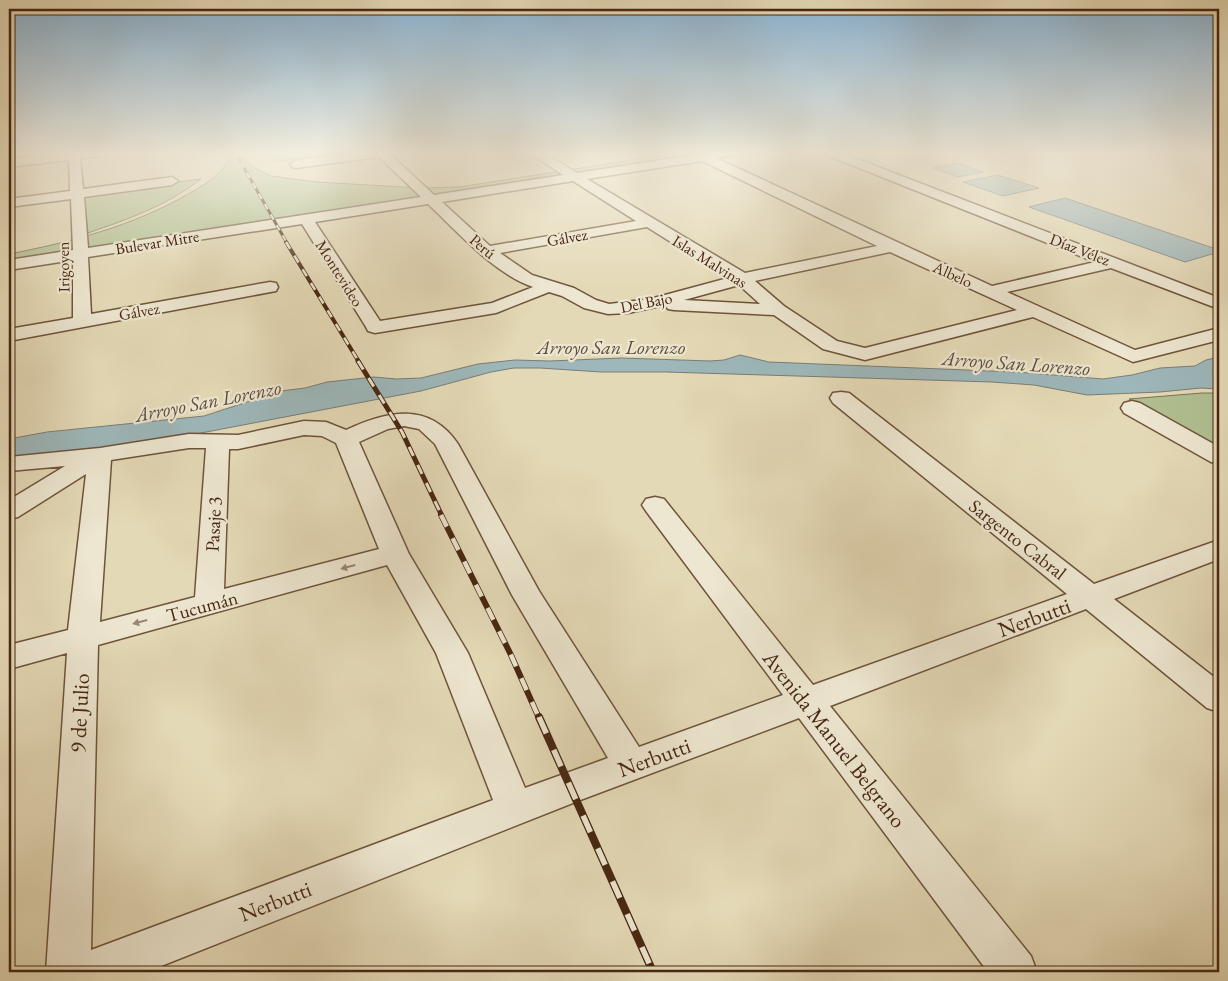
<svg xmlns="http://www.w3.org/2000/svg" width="1228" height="981" font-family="'EB Garamond',serif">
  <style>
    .green { fill: #b0c091; stroke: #7c7452 }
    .water { fill: #9db7ba; stroke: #7b7d77 }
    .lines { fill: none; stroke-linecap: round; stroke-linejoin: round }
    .minor-casing { stroke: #6f543b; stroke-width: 3 }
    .minor { fill: #ede6d0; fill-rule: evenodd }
    .rail-far4-casing { stroke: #482712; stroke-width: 3 }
    .rail-far3-casing { stroke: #482712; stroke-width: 4 }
    .rail-far2-casing { stroke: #482712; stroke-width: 5 }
    .rail-far1-casing { stroke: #482712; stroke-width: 6 }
    .rail-casing { stroke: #482712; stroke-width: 8 }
    .rail-far4 { stroke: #ede6d0; stroke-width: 2; stroke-dasharray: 6; stroke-linecap: butt }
    .rail-far3 { stroke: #ede6d0; stroke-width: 2.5; stroke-dasharray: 8; stroke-linecap: butt }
    .rail-far2 { stroke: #ede6d0; stroke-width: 3; stroke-dasharray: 10; stroke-linecap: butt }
    .rail-far1 { stroke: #ede6d0; stroke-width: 4.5; stroke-dasharray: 13; stroke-linecap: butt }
    .rail { stroke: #ede6d0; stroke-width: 5.5; stroke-dasharray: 18; stroke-linecap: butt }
    .oneway { fill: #9a8671 }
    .labels { text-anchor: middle; stroke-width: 4.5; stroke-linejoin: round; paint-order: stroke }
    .far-street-label { font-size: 16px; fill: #482712; stroke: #ede6d0 }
    .street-label { font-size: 19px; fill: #482712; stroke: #ede6d0 }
    .water-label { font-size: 20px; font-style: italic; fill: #5d4b3c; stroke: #ede6d0 }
    .near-street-label { font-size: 22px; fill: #482712; stroke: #ede6d0 }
  </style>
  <rect width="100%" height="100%" fill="#e4d9b6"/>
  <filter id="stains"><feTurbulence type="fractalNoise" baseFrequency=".004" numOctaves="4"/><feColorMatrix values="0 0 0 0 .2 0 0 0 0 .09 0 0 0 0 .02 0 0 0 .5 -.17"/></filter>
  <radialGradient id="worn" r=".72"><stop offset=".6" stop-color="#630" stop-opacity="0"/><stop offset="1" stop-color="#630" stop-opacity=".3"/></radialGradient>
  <path class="green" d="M229,152H240L245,159L255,168L271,176L317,182L419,188L459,187L683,152H734L9,265V254C71,242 133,226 188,194C201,187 216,178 225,166C227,163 228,157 229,152Z
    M269,152H351L275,162Z
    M201,179C164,207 131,218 88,233L83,194Z
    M1202,393H1219V453L1129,399Z"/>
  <path class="water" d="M957,163L983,172L958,177L933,168Z
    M998,175L1039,188L1003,196L963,182Z
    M1065,198L1219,250V252L1185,262L1029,207Z
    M740,355L769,362L1016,372L1103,379L1132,375L1160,368L1195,366L1206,360L1219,357V389L1201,388L1160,392L1087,395L1034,385L992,382L666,372H601L540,368H514L491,372L421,391L201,433L131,444L9,458V439L47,432L204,416L281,391L305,388L327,382L374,377L396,379L421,378L478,364L515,360L550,361L621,358L710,361L724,360Z"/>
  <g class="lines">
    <g class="minor-casing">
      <path id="minor" d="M68,152H110L104,156L80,158L83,189L172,177L178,181L172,185L84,197L88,248L421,197L379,157L296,168L292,167L290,164L296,160L360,152H393L391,155L434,195L563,175L528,152H542L577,173L694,155L698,152H740L738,154L716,158L992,286L1095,262L824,154L822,152H839L1219,298V309L1111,268L1007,292L1135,350L1219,328V340L1133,362L1033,317L865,360L823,349L774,315L674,310L668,309L665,305L628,313L608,314L584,308L562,296L549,292L496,313L375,333L368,331L366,327L302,224L88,257L91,314L270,282L276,283L278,287L276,291L9,341V329L73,318V260L9,270V260L73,250L71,199L9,207V199L70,191L69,160L9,167V159ZM702,161L877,246L745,273L587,179ZM573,181L636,221L490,246L442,202ZM428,204C458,232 493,273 533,287L492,303L380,321L315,222ZM647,227L728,278L650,299L609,304L596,300L574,288L532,275L500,253ZM890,252L1017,310L865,348L837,341L784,306L755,281ZM739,285L760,304L684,300Z
        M841,392L849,393L1094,584L1219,540V559L1114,599L1219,681V712L1207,708L1086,609L830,706L1031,956L1037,972H988L799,718L583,799L146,972H46L67,653L9,669V645L68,630L86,474L18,517L9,519V500L65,466L9,471V457L100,448L189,434L238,435L304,421L326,422L346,430C387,411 429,401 458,444L539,591L639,747L783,695L646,511L642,505L646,499L655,497L664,499L813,685L1067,594L833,403L830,398L833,393ZM404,426L419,429L435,444L512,595L608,758L525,788L468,653L409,554L359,442L388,429ZM304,435L322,436L336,443L379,549L224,589L229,449H238ZM189,448H206L195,597L100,622L111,460ZM387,565L436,653L493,800L91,950L98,645Z
        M1132,401L1140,403L1219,447V464L1211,462L1124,413L1121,408L1124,403Z"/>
    </g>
    <use href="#minor" class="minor"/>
    <g class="rail-far4-casing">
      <path id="rail-far4" d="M235,152L287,243"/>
    </g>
    <g class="rail-far3-casing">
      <path id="rail-far3" d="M286,242L359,362"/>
    </g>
    <g class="rail-far2-casing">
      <path id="rail-far2" d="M358,361L402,432L442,516"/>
    </g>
    <g class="rail-far1-casing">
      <path id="rail-far1" d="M441,515L511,655L539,718"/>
    </g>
    <g class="rail-casing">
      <path id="rail" d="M539,717L653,972"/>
    </g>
    <use href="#rail-far4" class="rail-far4"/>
    <use href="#rail-far3" class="rail-far3"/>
    <use href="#rail-far2" class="rail-far2"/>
    <use href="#rail-far1" class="rail-far1"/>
    <use href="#rail" class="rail"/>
  </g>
  <defs><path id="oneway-solid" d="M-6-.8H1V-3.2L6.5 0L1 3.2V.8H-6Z" transform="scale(1.25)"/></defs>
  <g class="oneway">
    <use href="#oneway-solid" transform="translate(348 567) rotate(165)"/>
    <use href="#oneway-solid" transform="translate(140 622) rotate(165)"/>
  </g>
  <linearGradient id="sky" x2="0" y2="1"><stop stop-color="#8ab5d6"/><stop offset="0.53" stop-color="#f3eede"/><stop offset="1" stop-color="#f3eede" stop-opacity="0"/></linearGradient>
  <rect width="1228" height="289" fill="url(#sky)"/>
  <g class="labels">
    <g class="far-street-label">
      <text transform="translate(567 237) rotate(-10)" y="6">Gálvez</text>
      <text transform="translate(157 242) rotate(-9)" y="6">Bulevar Mitre</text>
      <text transform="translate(483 246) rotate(40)" y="6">Perú</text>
      <text transform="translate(1080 249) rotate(21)" y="6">Díaz Vélez</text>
      <text transform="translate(710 261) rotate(32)" y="6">Islas Malvinas</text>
      <text transform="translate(63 267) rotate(-91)" y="6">Irigoyen</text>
      <text transform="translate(340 273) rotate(58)" y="6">Montevideo</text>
      <text transform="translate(953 274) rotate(24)" y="6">Albelo</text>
      <text transform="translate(646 302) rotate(-11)" y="6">Del Bajo</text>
      <text transform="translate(139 311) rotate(-10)" y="6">Gálvez</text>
    </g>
    <g class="street-label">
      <text transform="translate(213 524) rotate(-87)" y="7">Pasaje 3</text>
      <text transform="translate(1018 539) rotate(38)" y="7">Sargento Cabral</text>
      <text transform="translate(202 606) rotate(-15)" y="7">Tucumán</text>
    </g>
    <g class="water-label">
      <text x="611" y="354">Arroyo San Lorenzo</text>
      <text transform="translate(1016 363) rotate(4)" y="7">Arroyo San Lorenzo</text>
      <text transform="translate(208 401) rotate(-11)" y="7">Arroyo San Lorenzo</text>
    </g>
    <g class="near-street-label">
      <text transform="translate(1034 617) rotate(-20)" y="8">Nerbutti</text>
      <text transform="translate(79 713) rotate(-87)" y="8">9 de Julio</text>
      <text transform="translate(835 739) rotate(52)" y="8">Avenida Manuel Belgrano</text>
      <text transform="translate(654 757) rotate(-20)" y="8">Nerbutti</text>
      <text transform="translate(275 901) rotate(-21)" y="8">Nerbutti</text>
    </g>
  </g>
  <rect width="1228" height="981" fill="none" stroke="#e4d9b6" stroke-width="30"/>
  <rect x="10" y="10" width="1208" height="961" fill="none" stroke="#482712" stroke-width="2.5"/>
  <rect x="15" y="15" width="1198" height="951" fill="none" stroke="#482712"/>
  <rect width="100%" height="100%" filter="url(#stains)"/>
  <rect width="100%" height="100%" fill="url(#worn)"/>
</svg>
